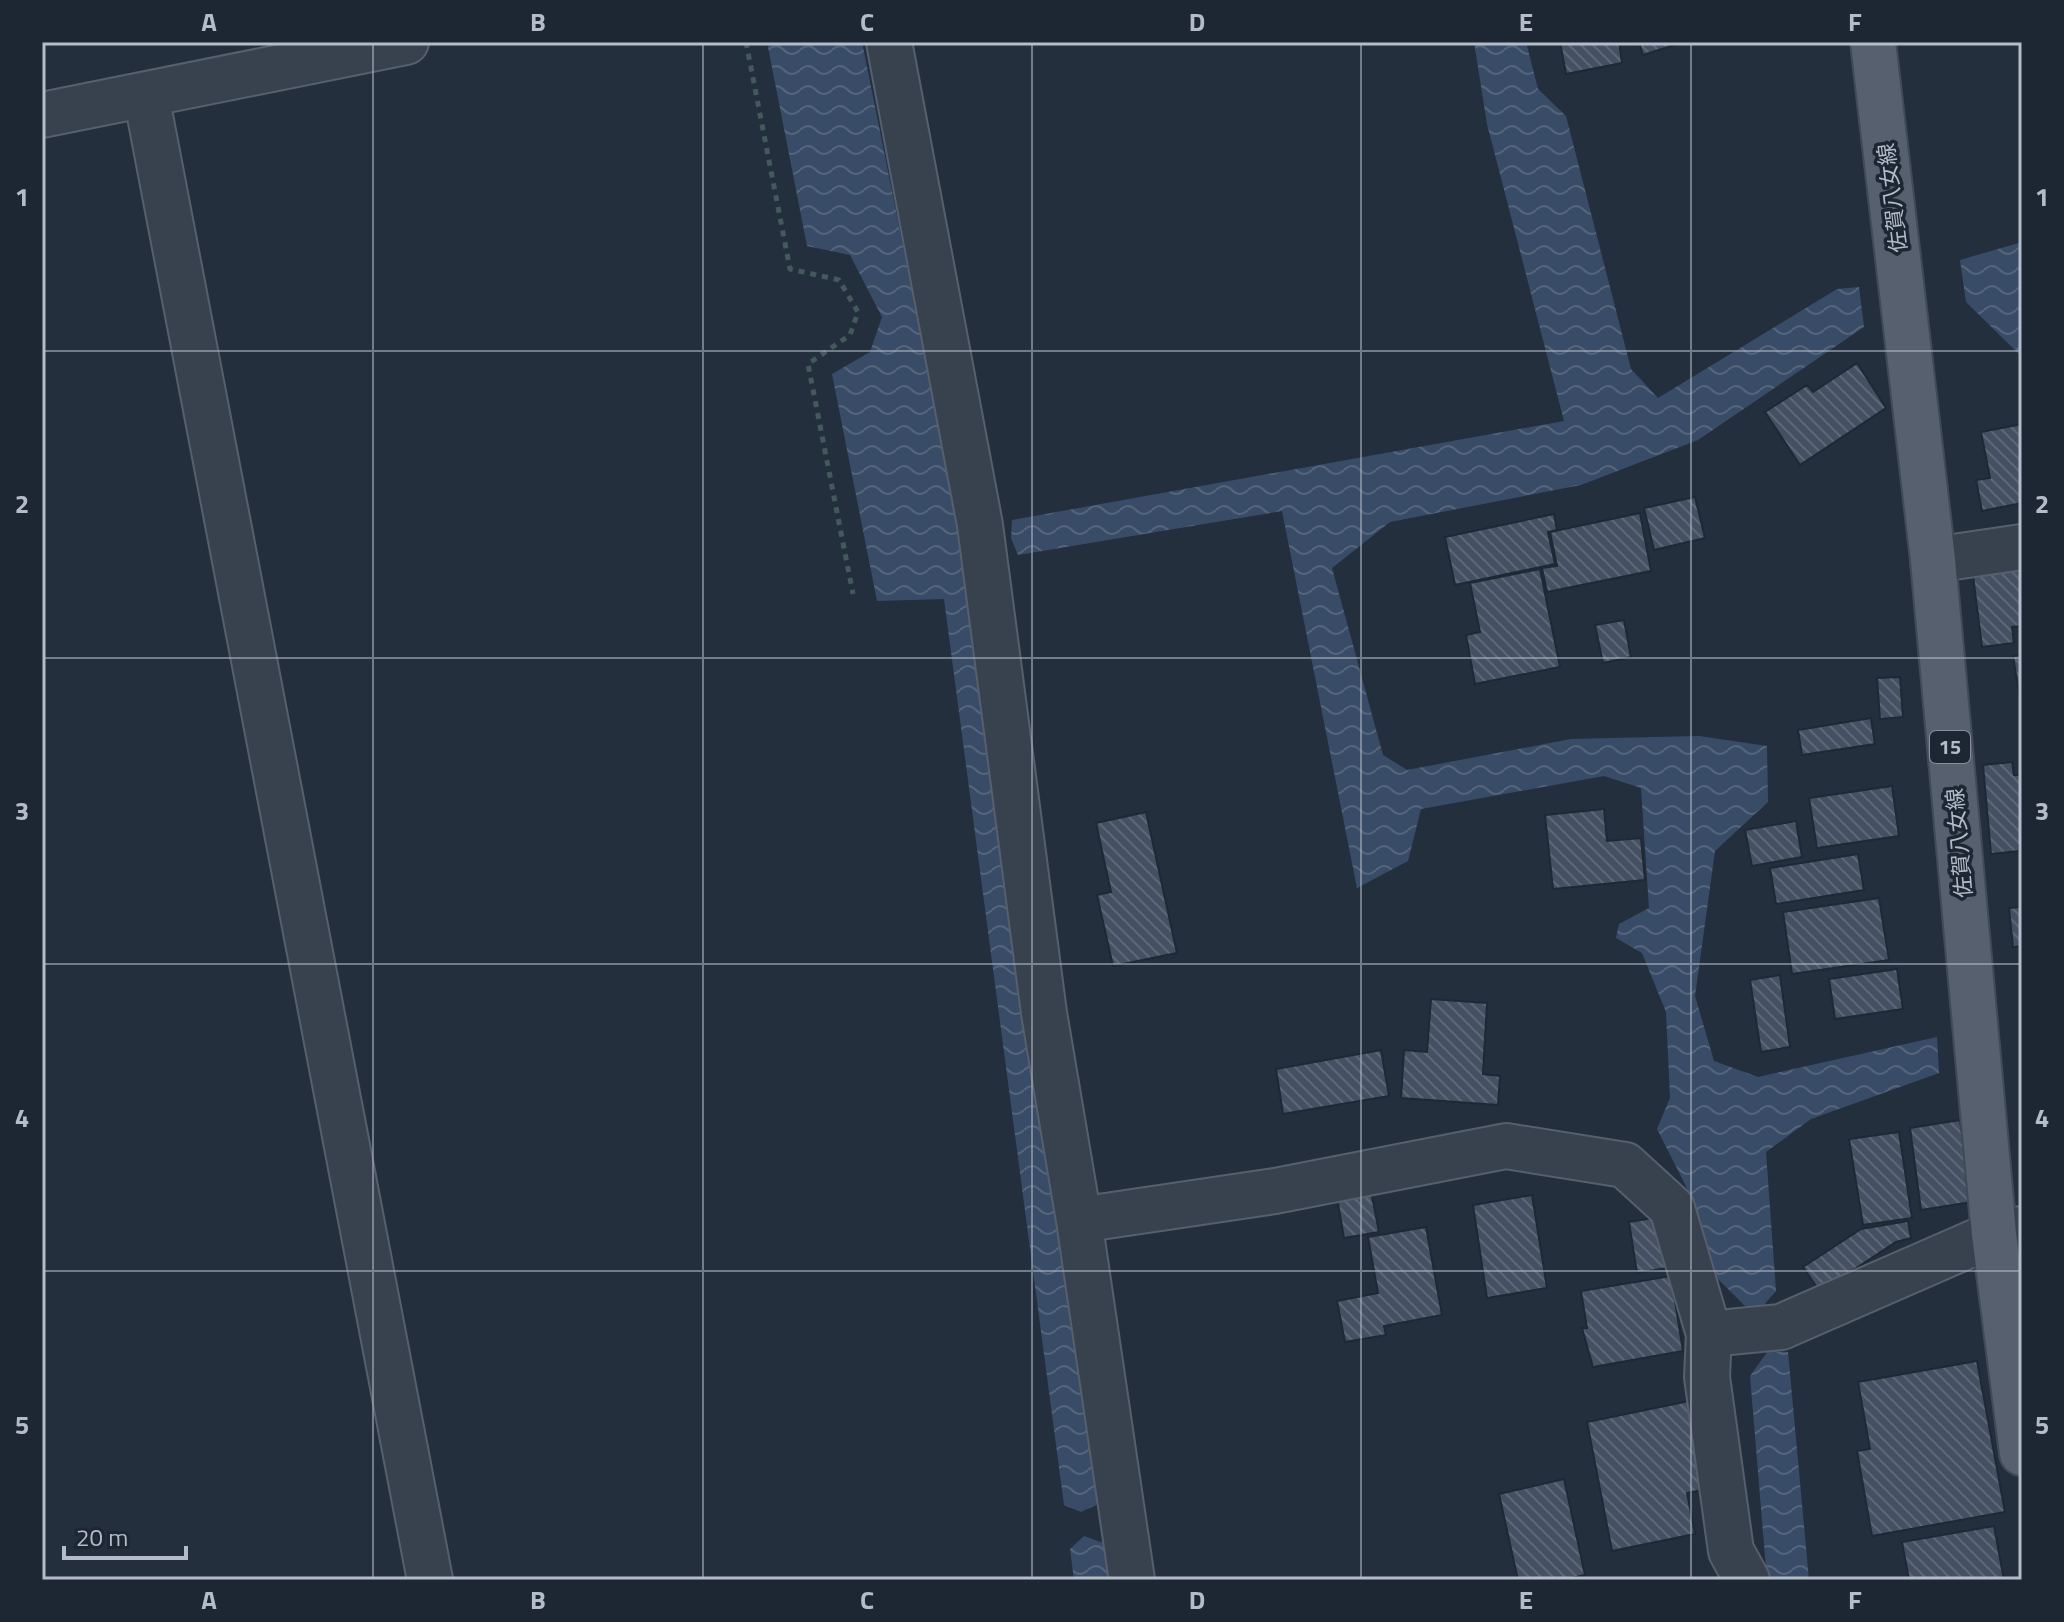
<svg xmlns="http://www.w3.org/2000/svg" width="2064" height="1622" font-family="'Titillium Web','Noto Sans JP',sans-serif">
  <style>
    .water { fill: url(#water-waves) }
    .building { fill: url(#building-back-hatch); stroke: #1f2835; stroke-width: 2 }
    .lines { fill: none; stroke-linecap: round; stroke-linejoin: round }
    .minor-casing { stroke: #565f6c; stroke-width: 48 }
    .major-casing { stroke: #414a57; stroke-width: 48 }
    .path { stroke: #44595c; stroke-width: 5; stroke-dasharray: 6 6; stroke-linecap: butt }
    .minor { stroke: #38414e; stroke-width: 44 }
    .major { stroke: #56606e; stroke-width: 44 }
    .grid { fill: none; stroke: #b4bcc9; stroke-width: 2; stroke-opacity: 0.55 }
    .labels { text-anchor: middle; stroke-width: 7; stroke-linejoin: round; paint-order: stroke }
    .shield { fill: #1d2633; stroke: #878f9c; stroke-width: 2 }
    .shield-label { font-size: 20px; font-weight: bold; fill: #b4bcc9 }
    .street-label { font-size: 22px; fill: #b4bcc9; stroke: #1d2633 }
    .neatline { fill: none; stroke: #b4bcc9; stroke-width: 3 }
    .grid-label { font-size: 26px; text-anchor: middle; font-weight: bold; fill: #b4bcc9 }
  </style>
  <defs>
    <pattern id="water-waves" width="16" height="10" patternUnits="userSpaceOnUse" patternTransform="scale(2)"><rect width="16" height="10" fill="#394c67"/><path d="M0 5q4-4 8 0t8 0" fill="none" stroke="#53647b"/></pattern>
    <pattern id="building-back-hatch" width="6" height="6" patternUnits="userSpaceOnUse" patternTransform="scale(2)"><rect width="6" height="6" fill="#455162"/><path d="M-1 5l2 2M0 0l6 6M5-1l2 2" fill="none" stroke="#5d6877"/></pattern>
  </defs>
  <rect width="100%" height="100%" fill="#242f3e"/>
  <path class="water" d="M767,42H862L963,544L1100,1503L1081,1512L1064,1505L944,599L877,601L832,374L870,352L882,317L850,255L807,246Z
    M1474,42H1526L1538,89L1566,116L1631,369L1658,398L1837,289L1859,287L1864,327L1698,440L1581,485L1390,522L1332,568L1383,755L1407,770L1571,739L1699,736L1767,746L1768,802L1715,851L1695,996L1714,1061L1758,1077L1937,1037L1939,1073L1811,1119L1766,1152L1776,1291L1761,1308L1746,1307L1712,1273L1696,1206L1657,1129L1670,1098L1666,1012L1642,953L1616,938L1619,924L1649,908L1641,788L1604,776L1421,809L1408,861L1357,888L1282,511L1018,555L1011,538L1012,520L1564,421L1487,124Z
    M2022,242V356H2021L1966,302L1960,260Z
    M1768,1351L1788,1352L1809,1580H1767L1750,1376Z
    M1084,1536L1106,1544L1111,1580H1074L1070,1549Z"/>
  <path class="building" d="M1560,42H1619L1622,63L1566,74Z
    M1639,42H1684L1643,55Z
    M1857,363L1886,408L1800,465L1765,412L1807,385L1813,392Z
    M2022,424V503L1982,511L1976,480L1990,478L1981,432Z
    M1695,497L1705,538L1654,550L1644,508Z
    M1640,513L1651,571L1547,592L1542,568L1557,566L1550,532Z
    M1554,514L1557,530L1548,532L1555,564L1455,585L1445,537Z
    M2022,562V626L2012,627L2014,643L1982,647L1972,568Z
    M1540,569L1560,667L1475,684L1466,635L1480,632L1470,583Z
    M1624,620L1631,657L1603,663L1595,625Z
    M2022,655V700H2020L2013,656Z
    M1900,677L1903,717L1880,719L1877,678Z
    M1871,718L1875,744L1802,755L1798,730Z
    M2012,762L2014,775H2022V844L2019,845V851L1991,854L1983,765Z
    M1892,786L1899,836L1817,848L1809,798Z
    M1604,809L1607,841L1641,838L1645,880L1553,889L1545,815Z
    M1146,812L1177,953L1113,966L1097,895L1111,892L1096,823Z
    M1796,821L1802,857L1752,866L1745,830Z
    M1858,854L1864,890L1776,904L1770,868Z
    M1879,898L1889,960L1792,974L1783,912Z
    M2022,907V946L2013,947L2009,908Z
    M1897,969L1903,1009L1835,1019L1829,979Z
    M1780,975L1790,1047L1761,1052L1750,980Z
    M1431,999L1487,1003L1483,1074L1500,1076L1498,1105L1401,1098L1404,1050L1427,1052Z
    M1381,1050L1389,1096L1283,1114L1276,1069Z
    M1960,1120L1972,1202L1921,1210L1910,1128Z
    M1899,1132L1912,1218L1863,1225L1849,1139Z
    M1370,1186L1379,1232L1344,1238L1336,1192Z
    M1532,1195L1547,1288L1487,1298L1473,1205Z
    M1659,1217L1667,1268L1637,1273L1629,1222Z
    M1908,1221L1911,1238L1896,1242L1820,1292L1803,1267L1861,1229Z
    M1426,1227L1442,1315L1384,1326L1386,1335L1345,1342L1337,1301L1378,1293L1368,1237Z
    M1671,1276L1683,1351L1593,1367L1582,1328H1587L1581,1291Z
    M1977,1361L2005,1512L1872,1536L1857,1451L1870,1449L1858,1382Z
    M1694,1400L1712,1488L1687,1493L1695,1534L1612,1551L1587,1422Z
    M1564,1479L1585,1575L1563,1580H1518L1499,1494Z
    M1994,1526L2004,1580H1909L1902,1542Z"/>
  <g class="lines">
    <g class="minor-casing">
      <path id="minor" d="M889,42L980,525L1044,1013L1079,1220L1275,1191L1506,1146L1625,1165L1672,1208L1709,1334L1781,1327L1994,1234L2022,1229
        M146,95L430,1580
        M42,115L406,42
        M1933,560L2022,547
        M1079,1220L1132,1580
        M1709,1334L1707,1377L1731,1551L1747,1580"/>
    </g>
    <g class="major-casing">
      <path id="major" d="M1873,42L1933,560L1994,1234L2022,1453"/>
    </g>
    <path class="path" d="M746,42L790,269L839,280L858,312L850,335L808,364L853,594"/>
    <use href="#minor" class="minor"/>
    <use href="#major" class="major"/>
  </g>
  <path class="grid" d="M373,42V1580M703,42V1580M1032,42V1580M1361,42V1580M1691,42V1580M42,351H2022M42,658H2022M42,964H2022M42,1271H2022"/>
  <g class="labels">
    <rect class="shield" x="1930" y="731" width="40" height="32" rx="6"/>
    <g class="shield-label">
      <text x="1950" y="754">15</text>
    </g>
    <g class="street-label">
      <text transform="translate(1892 198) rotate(-97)" y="8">佐賀八女線</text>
      <text transform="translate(1959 843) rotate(-95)" y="8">佐賀八女線</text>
    </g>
  </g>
  <rect width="2064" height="1622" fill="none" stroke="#1d2633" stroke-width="88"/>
  <path d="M64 1546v12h122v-12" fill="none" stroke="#b4bcc9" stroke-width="4"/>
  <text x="76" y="1546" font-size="24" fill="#b4bcc9" stroke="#1d2633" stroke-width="6" paint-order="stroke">20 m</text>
  <rect x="44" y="44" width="1976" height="1534" class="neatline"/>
  <g class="grid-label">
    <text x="209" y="31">A</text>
    <text x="538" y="31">B</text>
    <text x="867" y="31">C</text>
    <text x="1197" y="31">D</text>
    <text x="1526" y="31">E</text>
    <text x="1855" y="31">F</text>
    <text x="22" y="206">1</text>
    <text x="2042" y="206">1</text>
    <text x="22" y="513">2</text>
    <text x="2042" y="513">2</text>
    <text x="22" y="820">3</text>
    <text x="2042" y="820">3</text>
    <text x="22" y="1127">4</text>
    <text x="2042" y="1127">4</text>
    <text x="22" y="1434">5</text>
    <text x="2042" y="1434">5</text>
    <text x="209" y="1609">A</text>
    <text x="538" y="1609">B</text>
    <text x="867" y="1609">C</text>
    <text x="1197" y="1609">D</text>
    <text x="1526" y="1609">E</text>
    <text x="1855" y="1609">F</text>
  </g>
</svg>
